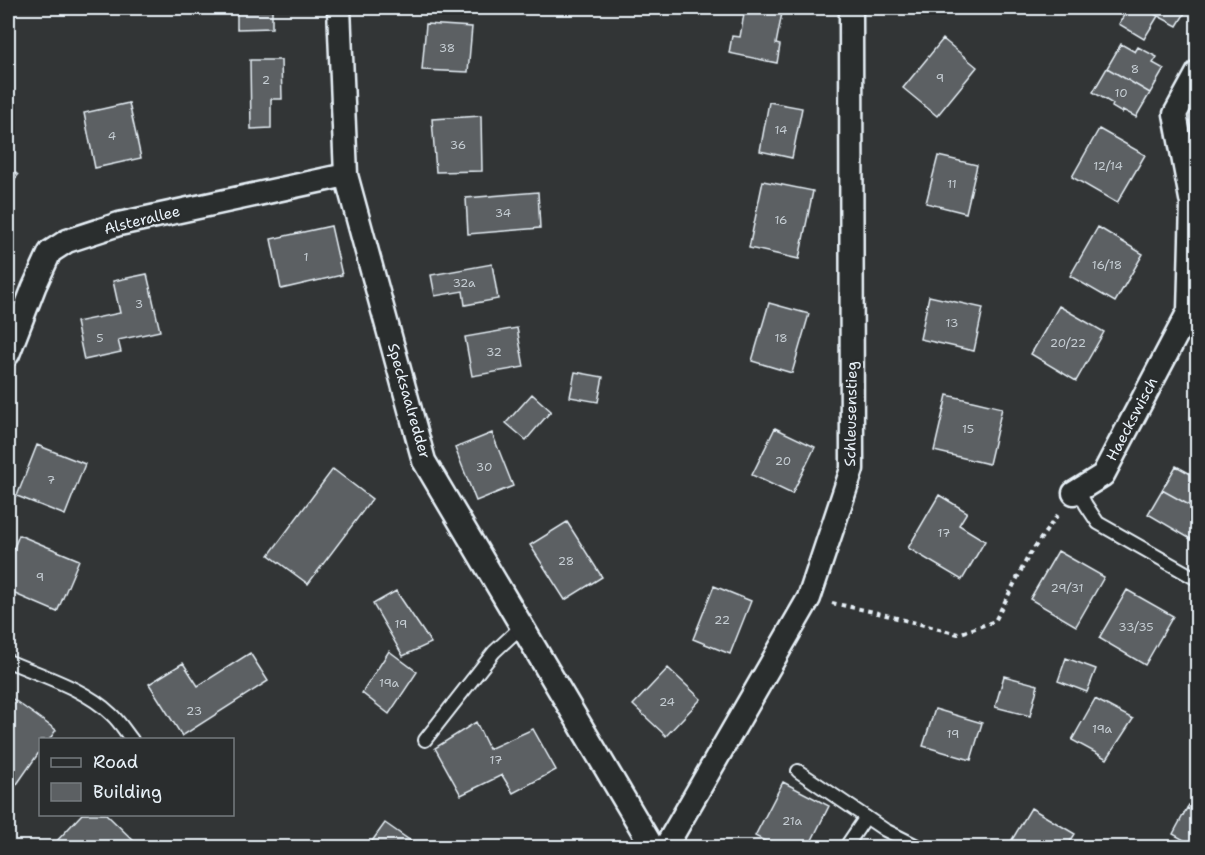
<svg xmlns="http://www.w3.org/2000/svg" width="1205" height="855" font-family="'Shantell Sans',sans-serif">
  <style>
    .building { fill: #5c6063; stroke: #e8f1f8; stroke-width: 1.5 }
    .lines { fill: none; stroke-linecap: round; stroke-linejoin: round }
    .lane-casing { stroke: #e8f1f8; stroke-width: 16 }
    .street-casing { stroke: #e8f1f8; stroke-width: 27 }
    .path { stroke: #e8f1f8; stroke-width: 4; stroke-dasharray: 4.5 4.5; stroke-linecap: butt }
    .lane { stroke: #2a2d2e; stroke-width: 12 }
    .street { stroke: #2a2d2e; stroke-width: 22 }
    .labels { text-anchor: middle; stroke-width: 4.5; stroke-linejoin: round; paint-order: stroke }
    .number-label { font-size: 12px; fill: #c5cdd3 }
    .street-label { font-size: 15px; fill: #e8f1f8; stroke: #2a2d2e }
  </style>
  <rect width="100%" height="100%" fill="#323536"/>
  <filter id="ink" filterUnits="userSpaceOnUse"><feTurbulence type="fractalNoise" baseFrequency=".0167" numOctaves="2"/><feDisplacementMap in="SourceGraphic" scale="12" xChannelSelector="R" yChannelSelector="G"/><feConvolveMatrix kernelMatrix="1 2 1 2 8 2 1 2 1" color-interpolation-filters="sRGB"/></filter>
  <g filter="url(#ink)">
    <path class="building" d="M237,8H272V28L237,29Z
      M745,8H783L776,44L780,45L777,63L729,53L732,36L740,37Z
      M1128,8H1143L1158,16L1144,39L1119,24Z
      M1143,8H1188L1177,26Z
      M426,24L472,27L468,72L422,70Z
      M943,39L977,67L937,116L903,88Z
      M1121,44L1135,52L1138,47L1157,57L1153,63L1164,69L1150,93L1107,68Z
      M250,60H281L282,99H271V128L251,129Z
      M1107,68L1150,93L1136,117L1123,110L1122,113L1112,107L1113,104L1093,92Z
      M769,102L802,108L792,158L760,151Z
      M129,103L141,158L95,168L84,113Z
      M481,116L482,171L436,172L432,119Z
      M1099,129L1145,155L1117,203L1072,177Z
      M938,156L977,165L966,213L926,203Z
      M8,166L18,175L8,188Z
      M763,181L813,191L799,259L749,248Z
      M538,192L540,228L468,234L466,198Z
      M331,226L342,275L281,289L271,239Z
      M1098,227L1143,254L1115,302L1070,276Z
      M492,264L498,299L465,305L463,291L435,296L431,275Z
      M147,274L160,331L118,340L121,352L84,360L76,322L120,313L113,281Z
      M929,296L983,308L974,351L920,339Z
      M769,303L809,314L792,373L752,361Z
      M1059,306L1104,332L1076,381L1031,354Z
      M517,328L524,367L472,376L465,337Z
      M575,372L603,377L598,402L570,397Z
      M532,394L551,411L526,440L506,423Z
      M947,395L1002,408L989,464L934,451Z
      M775,428L815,447L792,494L752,475Z
      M492,433L513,486L476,501L455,448Z
      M37,445L85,464L65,515L17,496Z
      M1176,466L1198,478V510L1162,490Z
      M333,469L372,499L308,584L269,555Z
      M1162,490L1198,510V535L1194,541L1148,514Z
      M939,495L967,512L959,525L985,541L962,580L908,548Z
      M567,522L602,577L565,600L530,545Z
      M19,535L79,560L57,612L8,591V563Z
      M1058,551L1104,577L1076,626L1030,599Z
      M714,586L751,601L730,654L693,639Z
      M1127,590L1173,616L1145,665L1099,638Z
      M396,591L431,643L403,656L373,604Z
      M389,651L417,672L389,714L362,693Z
      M250,653L268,681L182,736L149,684L183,663L198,686Z
      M1066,658L1096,669L1087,692L1058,681Z
      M668,668L701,699L666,736L633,705Z
      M1004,676L1038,685L1030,716L995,707Z
      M10,697L56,730L49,740H40V751L8,797V700Z
      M1095,699L1133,719L1107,759L1072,740Z
      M935,709L982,723L971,760L923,746Z
      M476,722L489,749L533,729L556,770L513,793L502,775L461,795L435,748Z
      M783,782L829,806L808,848H778L755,836Z
      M1198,791V814L1187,808Z
      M1031,808L1075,834L1066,848H1007Z
      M1187,808L1198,814V848L1173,834Z
      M82,814H106L137,844L134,848H57L54,844Z
      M385,823L415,844L412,848H367Z"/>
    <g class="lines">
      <g class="lane-casing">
        <path id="lane" d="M1078,490L1086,505L1098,523L1195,578
          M8,661C42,676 84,688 111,714C119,721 125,731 132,740
          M425,740L494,652L522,626
          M798,771L885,830L921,848
          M845,848L866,817"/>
      </g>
      <g class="street-casing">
        <path id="street" d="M339,8L346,175L424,461L653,848
          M8,354L34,287L50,252L67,241L119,224L346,175
          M1074,493L1103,475L1189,311L1192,204L1175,114L1198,72
          M665,848L809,598L852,469L851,8"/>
      </g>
      <path class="path" d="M832,603L874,612L958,634L995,621L1029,555L1059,513"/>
      <use href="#lane" class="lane"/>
      <use href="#street" class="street"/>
    </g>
  </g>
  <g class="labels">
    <g class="number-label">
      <text x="447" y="52">38</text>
      <text x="1135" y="73">8</text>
      <text x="940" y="82">9</text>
      <text x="266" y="84">2</text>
      <text x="1121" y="97">10</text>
      <text x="781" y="134">14</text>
      <text x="112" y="140">4</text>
      <text x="458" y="149">36</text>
      <text x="1108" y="170">12/14</text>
      <text x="952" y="188">11</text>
      <text x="503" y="217">34</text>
      <text x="781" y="224">16</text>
      <text x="306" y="261">1</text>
      <text x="1107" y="269">16/18</text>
      <text x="464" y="287">32a</text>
      <text x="139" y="308">3</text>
      <text x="952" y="327">13</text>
      <text x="100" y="342">5</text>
      <text x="781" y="342">18</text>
      <text x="1068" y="347">20/22</text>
      <text x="494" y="356">32</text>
      <text x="968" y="433">15</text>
      <text x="783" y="465">20</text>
      <text x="484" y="471">30</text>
      <text x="51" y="484">7</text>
      <text x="944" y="537">17</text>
      <text x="566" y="565">28</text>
      <text x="40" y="581">9</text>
      <text x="1067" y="592">29/31</text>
      <text x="722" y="624">22</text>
      <text x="401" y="628">19</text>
      <text x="1136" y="631">33/35</text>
      <text x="389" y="687">19a</text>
      <text x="667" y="706">24</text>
      <text x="194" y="715">23</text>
      <text x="1102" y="733">19a</text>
      <text x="953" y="738">19</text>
      <text x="496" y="764">17</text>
      <text x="792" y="825">21a</text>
    </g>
    <g class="street-label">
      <text transform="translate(142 220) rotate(-14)" y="5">Alsterallee</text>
      <text transform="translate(409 401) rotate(74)" y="5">Specksaalredder</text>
      <text transform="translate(851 414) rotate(-89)" y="5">Schleusenstieg</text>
      <text transform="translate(1132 419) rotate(-62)" y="5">Haeckswisch</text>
    </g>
  </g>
  <rect width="1205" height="855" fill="none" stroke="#2a2d2e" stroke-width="30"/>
  <rect x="15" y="15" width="1175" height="825" fill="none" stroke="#e8f1f8" stroke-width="2" filter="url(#ink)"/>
  <rect x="39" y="738" width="195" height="78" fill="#2a2d2e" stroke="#767b7f" stroke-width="1.5"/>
  <rect x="51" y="758" width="30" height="9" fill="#2a2d2e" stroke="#767b7f" stroke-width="1.5"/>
  <text x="93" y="768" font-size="18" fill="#e8f1f8">Road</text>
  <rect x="51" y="783" width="30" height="18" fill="#5c6063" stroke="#767b7f" stroke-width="1.5"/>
  <text x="93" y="798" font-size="18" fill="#e8f1f8">Building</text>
</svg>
